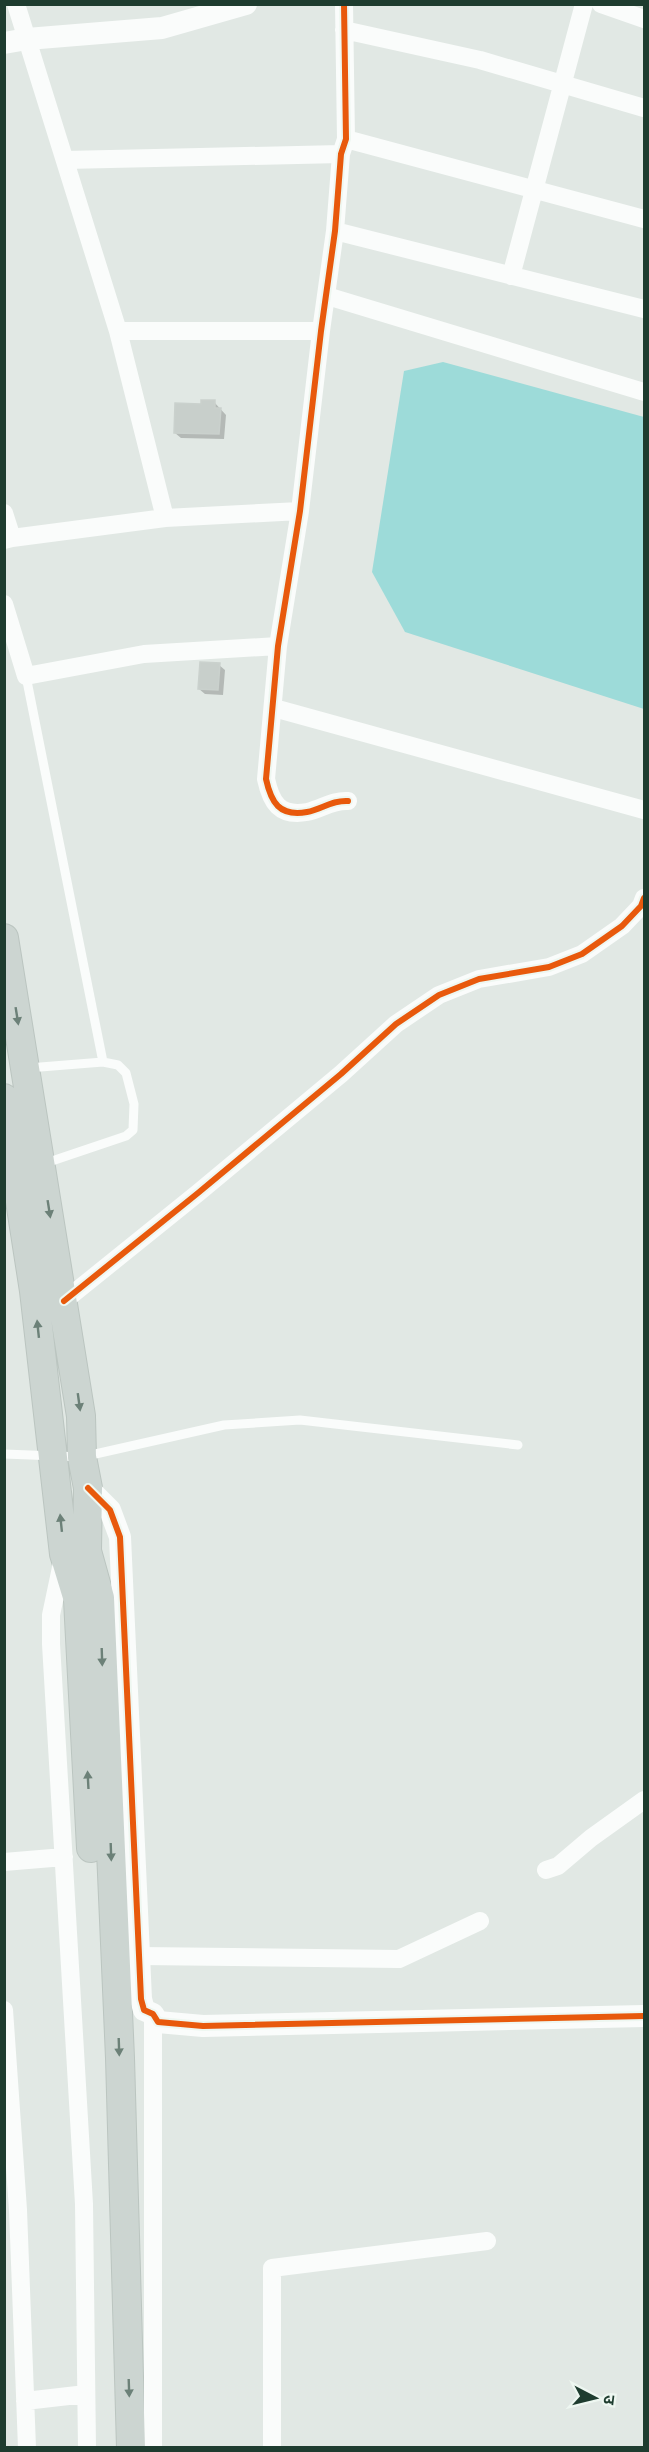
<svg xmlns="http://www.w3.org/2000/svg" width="649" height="2452" font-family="'DM Sans','Noto Sans Devanagari',sans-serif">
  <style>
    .water { fill: #9ddbd9 }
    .shadow { fill: #0003 }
    .building { fill: #c8cfcb; stroke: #cad1cd; stroke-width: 1.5 }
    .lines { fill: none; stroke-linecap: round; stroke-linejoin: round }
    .primary-casing { stroke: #bbc5c0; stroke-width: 30 }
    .service { stroke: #fafcfb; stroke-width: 9 }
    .minor { stroke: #fafcfb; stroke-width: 18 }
    .tertiary { stroke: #fafcfb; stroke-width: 22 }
    .primary { stroke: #ccd5d1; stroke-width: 28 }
    .cycleway-casing { stroke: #eef7f1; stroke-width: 10 }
    .cycleway { stroke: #e8590c; stroke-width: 6 }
    .oneway { fill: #6c8178 }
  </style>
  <rect width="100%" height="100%" fill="#e1e8e4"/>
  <path class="water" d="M443,362L644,417V709L405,632L372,572L404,371Z"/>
  <path class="shadow" d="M214,402L226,415L224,439L181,438L175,433L202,406Z
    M219,665L225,670L223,695L205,694L199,689Z"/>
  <path class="building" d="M201,400H215V408H221L219,434L174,433L175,403L201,404Z
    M200,662L220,663L218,690L198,689Z"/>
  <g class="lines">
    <g class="primary-casing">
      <path id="primary" d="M4,938L81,1416L82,1457L88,1488L87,1551L100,1598L120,2058L131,2448
        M4,1098L34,1291L64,1554L78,1600L91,1848"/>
    </g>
    <path class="service" d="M26,676L103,1062
      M28,1068L103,1062L118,1065L126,1073L134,1104L133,1130L126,1136L43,1164
      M4,1454L82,1457L224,1425L300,1420L518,1445"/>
    <path class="minor" d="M16,4L118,331L165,518
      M344,4L346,139L341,154L335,231L321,331L300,511L278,646L266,779C271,802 279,817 307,812C322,809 332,800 348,801
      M601,4L644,19
      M344,30L480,60L644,108
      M346,139L644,219
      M65,160L341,154
      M335,231L644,309
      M511,276L584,4
      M327,296L644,392
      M118,331H321
      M4,513L12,538L4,540
      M12,538L165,518L300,511
      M4,604L26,676L144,654L278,646
      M274,708L644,810
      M64,1301L198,1193L341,1074L396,1024L439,995L479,979L549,967L582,954L622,926L641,906L644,898
      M63,1558L51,1615V1644L84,2204L87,2448
      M4,1862L64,1857
      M546,1870L558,1866L591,1838L644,1800
      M140,1956L399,1959L480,1921
      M4,2010L18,2210L27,2448
      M25,2401L86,2394
      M153,2448V2014
      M272,2448V2268L487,2241"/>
    <path class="tertiary" d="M4,43L27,39L162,28L246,4
      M88,1488L110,1510L120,1537L141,1999L144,2010L153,2014L158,2022L203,2026L644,2016"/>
    <use href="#primary" class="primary"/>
    <g class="cycleway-casing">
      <path id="cycleway" d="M344,4L346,139L341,154L335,231L321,331L300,511L278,646L266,779C271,802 279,817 307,812C322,809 332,800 348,801
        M64,1301L198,1193L341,1074L396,1024L439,995L479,979L549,967L582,954L622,926L641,906L644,898
        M88,1488L110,1510L120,1537L141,1999L144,2010L153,2014L158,2022L203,2026L644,2016"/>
    </g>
    <use href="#cycleway" class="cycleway"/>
  </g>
  <defs><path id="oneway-solid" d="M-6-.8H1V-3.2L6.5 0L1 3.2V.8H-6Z" transform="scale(1.5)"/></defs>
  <g class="oneway">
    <use href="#oneway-solid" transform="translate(17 1016) rotate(81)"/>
    <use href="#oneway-solid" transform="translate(49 1209) rotate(81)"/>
    <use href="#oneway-solid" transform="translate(38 1329) rotate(-96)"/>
    <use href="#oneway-solid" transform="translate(79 1402) rotate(82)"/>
    <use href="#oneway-solid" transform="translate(61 1523) rotate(-96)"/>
    <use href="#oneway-solid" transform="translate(102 1657) rotate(88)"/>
    <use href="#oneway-solid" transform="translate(88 1780) rotate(-93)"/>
    <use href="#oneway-solid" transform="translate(111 1852) rotate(88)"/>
    <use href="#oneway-solid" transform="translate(119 2047) rotate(88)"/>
    <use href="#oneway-solid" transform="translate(129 2388) rotate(88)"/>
  </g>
  <rect width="649" height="2452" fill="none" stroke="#1e3c2f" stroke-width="12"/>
  <g transform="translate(595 2398) rotate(97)" stroke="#eef7f1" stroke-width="4.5" paint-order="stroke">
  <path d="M0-4.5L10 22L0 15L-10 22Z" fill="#1e3c2f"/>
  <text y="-9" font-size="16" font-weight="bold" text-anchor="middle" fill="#1e3c2f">उ</text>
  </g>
</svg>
